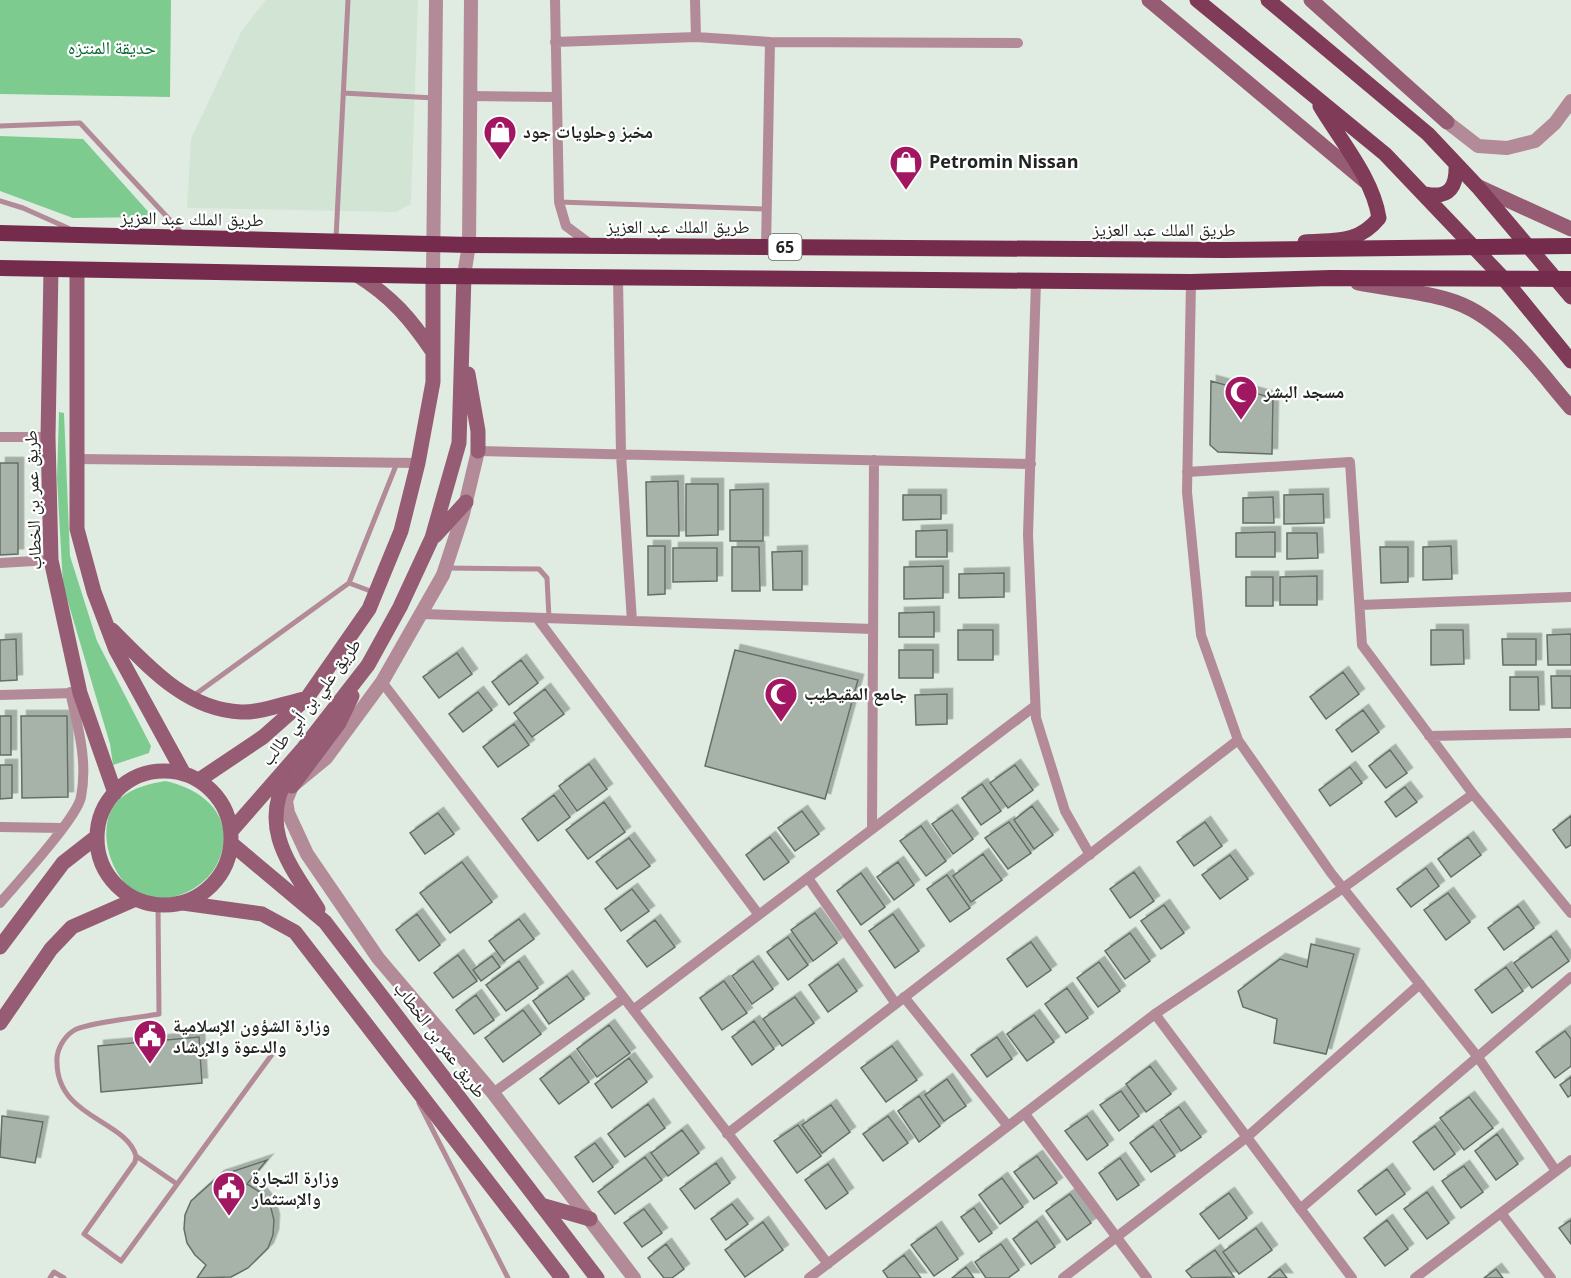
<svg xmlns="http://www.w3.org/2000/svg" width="1571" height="1278" font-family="'Open Sans','Noto Naskh Arabic',sans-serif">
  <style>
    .built { fill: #d2e5d5 }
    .green { fill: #7ecb90 }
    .building { fill: #a7b2a9; stroke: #646e66; stroke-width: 1.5; filter: url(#shadow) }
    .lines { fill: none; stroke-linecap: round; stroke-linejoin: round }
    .service { stroke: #b38a98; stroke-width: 5 }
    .minor { stroke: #b38a98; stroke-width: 10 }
    .tertiary { stroke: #b38a98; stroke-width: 14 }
    .secondary { stroke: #965c73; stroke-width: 15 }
    .primary { stroke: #7f3b58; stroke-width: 15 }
    .trunk { stroke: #752b4c; stroke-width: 16 }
    .labels { text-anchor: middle; stroke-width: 4.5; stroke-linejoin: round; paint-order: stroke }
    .shield { fill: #fff; stroke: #646664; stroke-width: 1.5 }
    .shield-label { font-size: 16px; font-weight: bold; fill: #212522 }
    .park-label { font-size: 18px; fill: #07672f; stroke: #fff }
    .poi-label { font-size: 18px; font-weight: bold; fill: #212522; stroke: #fff; text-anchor: start }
    .street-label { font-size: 18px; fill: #212522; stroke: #fff }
  </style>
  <defs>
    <filter id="shadow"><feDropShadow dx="5.5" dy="-5.5" stdDeviation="0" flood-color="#0004"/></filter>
  </defs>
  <rect width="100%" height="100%" fill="#e0ece2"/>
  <path class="built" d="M266,0H418L411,204L396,212L187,208L191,139L242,30Z"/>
  <path class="green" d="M0,0H171L170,97L0,94Z
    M0,136L83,139L153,217L73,218L0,191Z
    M59,412L64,413L70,556L97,641L151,746L149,753L113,765L110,744L63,585L57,479Z
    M165,781C204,789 238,818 218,862C205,891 162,910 133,890C107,872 94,819 122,797C135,787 149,784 165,781Z"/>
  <path class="building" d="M1211,381L1273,398L1272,454L1218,452L1210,445Z
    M0,463H18V554L0,555Z
    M678,481L679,536H647L646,482Z
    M686,484H718V535L686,536Z
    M763,489V541H730V490Z
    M1323,494L1324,523L1284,524V495Z
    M903,495H941V519L903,520Z
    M1273,497L1274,523H1243V498Z
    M947,530V557H916V531Z
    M1275,532V557H1236V533Z
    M1287,533H1317L1318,558L1287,559Z
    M648,546H665V594L648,595Z
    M1451,546L1452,579L1423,580V547Z
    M732,547H759L760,591H732Z
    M1380,547H1408V582L1381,583Z
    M673,548H717V581L673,582Z
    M802,551V590H773L772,552Z
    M943,566V598L904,599V567Z
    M1004,573V597L959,598V574Z
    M1317,576V605H1280V577Z
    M1246,577H1273V606H1246Z
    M934,612V637H899V613Z
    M958,630H993V660H958Z
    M1431,630H1463L1464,664L1431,665Z
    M1571,634V665H1548L1547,635Z
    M16,639L17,680L0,681V640Z
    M1502,639H1536V665H1503Z
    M735,650L858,680L825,799L705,766Z
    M899,650H933V678H899Z
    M457,653L472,674L439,698L423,677Z
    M521,660L538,683L509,705L492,682Z
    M1343,672L1359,694L1326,719L1310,697Z
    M1551,676H1571V708H1552Z
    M1510,677H1538L1539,710H1510Z
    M545,689L564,714L532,737L514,713Z
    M478,692L492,710L463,732L449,714Z
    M947,694V724L916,725L915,695Z
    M1363,710L1379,732L1352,752L1336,730Z
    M0,716H11V755H0Z
    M21,716H67L68,797L22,798Z
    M514,724L529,745L498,767L483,747Z
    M1390,750L1407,773L1386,788L1369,766Z
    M589,764L607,789L577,811L559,786Z
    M0,765H12V798L0,799Z
    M1015,765L1033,790L1008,808L990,783Z
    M1350,767L1362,783L1330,806L1319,790Z
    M982,784L1001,811L981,825L962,798Z
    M1405,787L1417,802L1396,817L1385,802Z
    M554,795L570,817L538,841L522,819Z
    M604,802L625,832L588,859L566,830Z
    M1032,806L1053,835L1034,849L1014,820Z
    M952,810L973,839L953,854L932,824Z
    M802,811L819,834L795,851L778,828Z
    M438,813L454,834L425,854L410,833Z
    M1571,816V845L1566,848L1553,830Z
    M1009,822L1031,853L1008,869L985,838Z
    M1205,822L1222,846L1194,866L1177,842Z
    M921,826L946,861L926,876L900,841Z
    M770,837L789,862L764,880L746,855Z
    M1468,837L1481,855L1451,877L1438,859Z
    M629,838L650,866L617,889L596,862Z
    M983,854L1002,880L971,902L953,876Z
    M1230,855L1248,879L1220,899L1202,875Z
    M462,862L492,902L450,933L420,893Z
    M898,862L914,885L894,900L877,877Z
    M1426,868L1439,886L1411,907L1397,889Z
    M1134,872L1154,901L1130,918L1110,889Z
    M861,873L885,907L861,925L837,891Z
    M947,875L970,908L950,922L927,889Z
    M632,889L649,911L621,931L605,909Z
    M1448,893L1470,922L1446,940L1424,910Z
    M1164,905L1184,933L1161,949L1141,921Z
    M1518,906L1534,928L1504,950L1488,928Z
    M815,913L837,943L813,961L791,930Z
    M417,914L440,945L419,961L396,930Z
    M893,914L919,951L895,968L869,931Z
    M519,919L534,939L504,961L489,941Z
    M655,920L675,947L647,967L627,941Z
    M1130,933L1150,961L1125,979L1105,951Z
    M1551,936L1569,961L1532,988L1514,963Z
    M788,937L808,965L788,980L767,952Z
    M1031,942L1051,970L1027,987L1007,959Z
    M1311,944L1354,954L1326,1054L1274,1043L1277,1019L1243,1007L1238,991L1280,959L1307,967Z
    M458,955L477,981L453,998L434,973Z
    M492,956L500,967L481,981L473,970Z
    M519,961L538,988L506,1011L486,985Z
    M753,961L773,989L752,1004L732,976Z
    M1099,962L1120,991L1098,1007L1077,978Z
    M838,964L857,991L828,1012L809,985Z
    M1506,967L1523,991L1492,1013L1475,990Z
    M567,976L584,999L549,1024L533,1001Z
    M724,981L747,1013L722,1030L700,998Z
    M1067,988L1088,1018L1066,1033L1045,1004Z
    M476,995L494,1020L474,1034L456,1010Z
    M795,997L814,1023L782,1046L763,1019Z
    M523,1010L541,1034L503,1062L485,1038Z
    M1034,1015L1054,1042L1027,1061L1007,1034Z
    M754,1021L774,1049L752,1065L732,1037Z
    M609,1025L630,1053L597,1077L577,1049Z
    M1565,1031L1571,1039V1066L1555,1078L1536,1052Z
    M199,1037L202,1083L101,1092L98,1046Z
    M997,1037L1012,1059L987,1077L971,1055Z
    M892,1046L917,1080L886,1102L861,1068Z
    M570,1056L589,1082L559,1104L540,1079Z
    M629,1058L647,1082L612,1108L595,1084Z
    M1150,1066L1171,1094L1146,1112L1126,1084Z
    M1571,1077V1095L1568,1097L1560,1085Z
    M947,1079L966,1106L944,1121L925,1095Z
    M1121,1091L1139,1116L1119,1131L1100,1105Z
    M919,1096L940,1126L919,1142L898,1111Z
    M1469,1097L1493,1128L1464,1150L1440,1118Z
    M648,1104L665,1128L625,1157L608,1134Z
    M831,1105L850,1132L822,1153L802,1125Z
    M1179,1107L1201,1137L1181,1151L1160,1120Z
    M2,1116L43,1122L35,1163L0,1157Z
    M888,1116L908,1143L883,1161L863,1134Z
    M1087,1116L1108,1145L1087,1160L1065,1131Z
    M798,1125L821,1156L797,1173L774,1141Z
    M1153,1126L1175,1156L1151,1172L1130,1143Z
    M1435,1126L1455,1154L1434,1170L1413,1142Z
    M682,1130L699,1153L668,1176L651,1153Z
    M1497,1134L1518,1164L1496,1180L1475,1151Z
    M595,1143L613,1167L593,1182L575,1157Z
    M1037,1156L1057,1183L1034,1199L1014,1172Z
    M645,1157L662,1180L615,1214L598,1192Z
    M1120,1158L1139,1185L1117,1200L1099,1173Z
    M267,1160L247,1184L260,1192L270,1204L274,1220L273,1235L268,1248L248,1268L231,1277L197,1278L206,1265L195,1255L187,1243L184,1229L185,1215L191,1201L219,1176Z
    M716,1163L730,1183L695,1209L680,1189Z
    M828,1164L848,1193L826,1209L805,1180Z
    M1464,1166L1483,1192L1461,1208L1442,1181Z
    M1387,1169L1405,1194L1376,1215L1358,1191Z
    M1002,1178L1023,1207L1000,1224L979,1195Z
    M1427,1192L1449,1223L1427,1239L1404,1209Z
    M1229,1193L1247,1218L1219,1239L1200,1214Z
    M1070,1194L1091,1223L1067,1240L1046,1211Z
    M732,1204L748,1224L726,1240L711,1219Z
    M974,1208L992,1233L979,1242L961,1217Z
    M644,1209L662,1233L642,1247L624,1223Z
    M1387,1220L1408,1249L1385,1266L1364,1238Z
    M1571,1220V1244L1559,1228Z
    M1037,1221L1055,1247L1031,1264L1013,1239Z
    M763,1222L783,1250L745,1277L725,1250Z
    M936,1227L958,1259L934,1276L911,1245Z
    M1256,1228L1272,1250L1239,1274L1223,1252Z
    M666,1244L684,1269L672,1278H664L648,1258Z
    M1001,1244L1019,1270L1008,1278H986L975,1262Z
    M1215,1250L1234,1277L1192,1278L1186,1271Z
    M904,1255L921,1278H888L883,1271Z
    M966,1267L974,1278H952Z
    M1280,1269L1287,1278H1268Z
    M1496,1269L1503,1278H1484Z"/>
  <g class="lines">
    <path class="service" d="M343,93L434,98
      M0,126L80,123L182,233
      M0,201L23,208L68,228
      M559,202L766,209
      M336,238L348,0
      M446,568L539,569L547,578L549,618
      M349,583L373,592
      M193,696L349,583L397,463
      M158,905L159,1014C143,1017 84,1023 73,1031C64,1037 56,1050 57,1062C57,1118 126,1120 136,1156L135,1162L84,1234L121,1261L276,1049
      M419,1103L508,1278
      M136,1156L177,1184
      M50,1278L54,1272L64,1278"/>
    <path class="minor" d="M555,0L559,202L566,226L593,246
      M695,0L696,37L770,42L766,247
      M555,42L696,37
      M770,42L1018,43
      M470,96L555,97
      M618,277L621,455L632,621
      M1036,281L1028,535L1036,718L1065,811L1090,855
      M1191,282L1187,492L1201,635L1238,740L1331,873L1477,1056L1556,1171
      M0,437H48
      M478,451L1031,464
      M77,459L418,463
      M1187,472L1350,462L1362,645L1473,794L1571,913
      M0,563L51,560
      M1360,605L1571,597
      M422,614L873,629
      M537,618L759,915
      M382,682L828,1264
      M0,695L75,693
      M1429,736L1571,733
      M0,827L62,828
      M872,829L874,460
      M808,878L896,1004
      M0,903C17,883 77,818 81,797C88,761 78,727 70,692
      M904,997L1008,1126
      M633,1010L1035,706
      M1155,1014L1352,1278
      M493,1093L624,998
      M1025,1114L1147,1278
      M727,1134L1238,740
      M1300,1209L1571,977
      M1501,1213L1551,1278
      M809,1278L1155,1014L1343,888L1473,794
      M1063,1278L1247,1137L1420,984
      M1415,1278L1571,1160"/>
    <path class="tertiary" d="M1447,122L1478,146L1507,148L1535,141L1555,123L1571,101
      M464,275L469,245L471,0
      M433,276L436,0
      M478,451L463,514L443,575L382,682L326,758L292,786L286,801L288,813L307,854L378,958L493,1093L634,1278"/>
    <path class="secondary" d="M1149,0L1365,181
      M1311,0L1447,122
      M1477,186L1571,229
      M51,269L48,437L51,560L80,693L115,793
      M77,270V529L94,592L116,650L184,774
      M357,275C392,297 410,318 433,352
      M1358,283C1388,289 1420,291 1449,300C1501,315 1537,369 1571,408
      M468,374L478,431V451
      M435,536L466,502
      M112,630C148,666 186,710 241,712C261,713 285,703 304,699
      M97 838a67 67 0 1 1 134 0a67 67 0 1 1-134 0Z
      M288,775C258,828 290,865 318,909
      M199,780L263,737L307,698L369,609L401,531L418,463L433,382V276
      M292,786L339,723L352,696
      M232,830L302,750L368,665L400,607L432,538L459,443L464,275
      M232,844L325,922L597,1278
      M183,903L262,914L295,932L562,1278
      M0,947L63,863L95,838
      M0,1023L51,949L72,927L136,899
      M541,1205L590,1219"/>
    <path class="primary" d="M1197,0L1385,154L1504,279L1571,361
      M1268,0L1428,134L1477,186L1571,297
      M1426,194C1450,199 1457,186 1456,164
      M1305,242C1335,240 1358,244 1379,218C1373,178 1340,140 1320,106"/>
    <path class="trunk" d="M0,233L469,245L1225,250L1571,246
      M0,268L433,276L1191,282L1331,278L1571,279"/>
  </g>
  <defs>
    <g id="shop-pin" transform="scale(1.725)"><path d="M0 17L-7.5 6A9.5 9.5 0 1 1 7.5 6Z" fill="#a21761" stroke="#fff"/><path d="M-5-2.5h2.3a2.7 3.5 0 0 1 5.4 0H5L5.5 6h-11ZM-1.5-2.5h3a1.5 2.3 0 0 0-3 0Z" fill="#fff"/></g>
    <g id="mosque-pin" transform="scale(1.725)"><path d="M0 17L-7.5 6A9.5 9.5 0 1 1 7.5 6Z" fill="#a21761" stroke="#fff"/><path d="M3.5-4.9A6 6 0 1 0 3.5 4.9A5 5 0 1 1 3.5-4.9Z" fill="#fff"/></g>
    <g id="civic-pin" transform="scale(1.725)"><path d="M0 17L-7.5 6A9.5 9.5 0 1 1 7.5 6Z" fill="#a21761" stroke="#fff"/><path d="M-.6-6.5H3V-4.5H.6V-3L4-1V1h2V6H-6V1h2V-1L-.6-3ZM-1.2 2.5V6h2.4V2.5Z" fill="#fff"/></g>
  </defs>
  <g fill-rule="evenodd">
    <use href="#shop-pin" x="500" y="132"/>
    <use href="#shop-pin" x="906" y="162"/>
    <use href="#mosque-pin" x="1241" y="392"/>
    <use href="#mosque-pin" x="781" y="694"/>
    <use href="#civic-pin" x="150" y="1036"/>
    <use href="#civic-pin" x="229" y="1188"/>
  </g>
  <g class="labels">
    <rect class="shield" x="768.5" y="234" width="33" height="26" rx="4.5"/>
    <g class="shield-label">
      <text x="785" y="253">65</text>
    </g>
    <g class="park-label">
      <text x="112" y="54">حديقة المنتزه</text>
    </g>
    <g class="poi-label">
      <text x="523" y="138">مخبز وحلويات جود</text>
      <text x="929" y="168">Petromin Nissan</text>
      <text x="1264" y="398">مسجد البشر</text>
      <text x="804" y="700">جامع المقيطيب</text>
      <text x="173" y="1032">وزارة الشؤون الإسلامية<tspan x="173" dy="21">والدعوة والإرشاد</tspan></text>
      <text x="252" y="1184">وزارة التجارة<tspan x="252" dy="21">والإستثمار</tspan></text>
    </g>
    <g class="street-label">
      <text transform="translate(192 219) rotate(1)" y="6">طريق الملك عبد العزيز</text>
      <text x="678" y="233">طريق الملك عبد العزيز</text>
      <text x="1164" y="236">طريق الملك عبد العزيز</text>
      <text transform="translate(33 500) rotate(-92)" y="6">طريق عمر بن الخطاب</text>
      <text transform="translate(311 702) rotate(-53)" y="6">طريق علي بن أبي طالب</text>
      <text transform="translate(440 1040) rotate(53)" y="6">طريق عمر بن الخطاب</text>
    </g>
  </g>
</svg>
